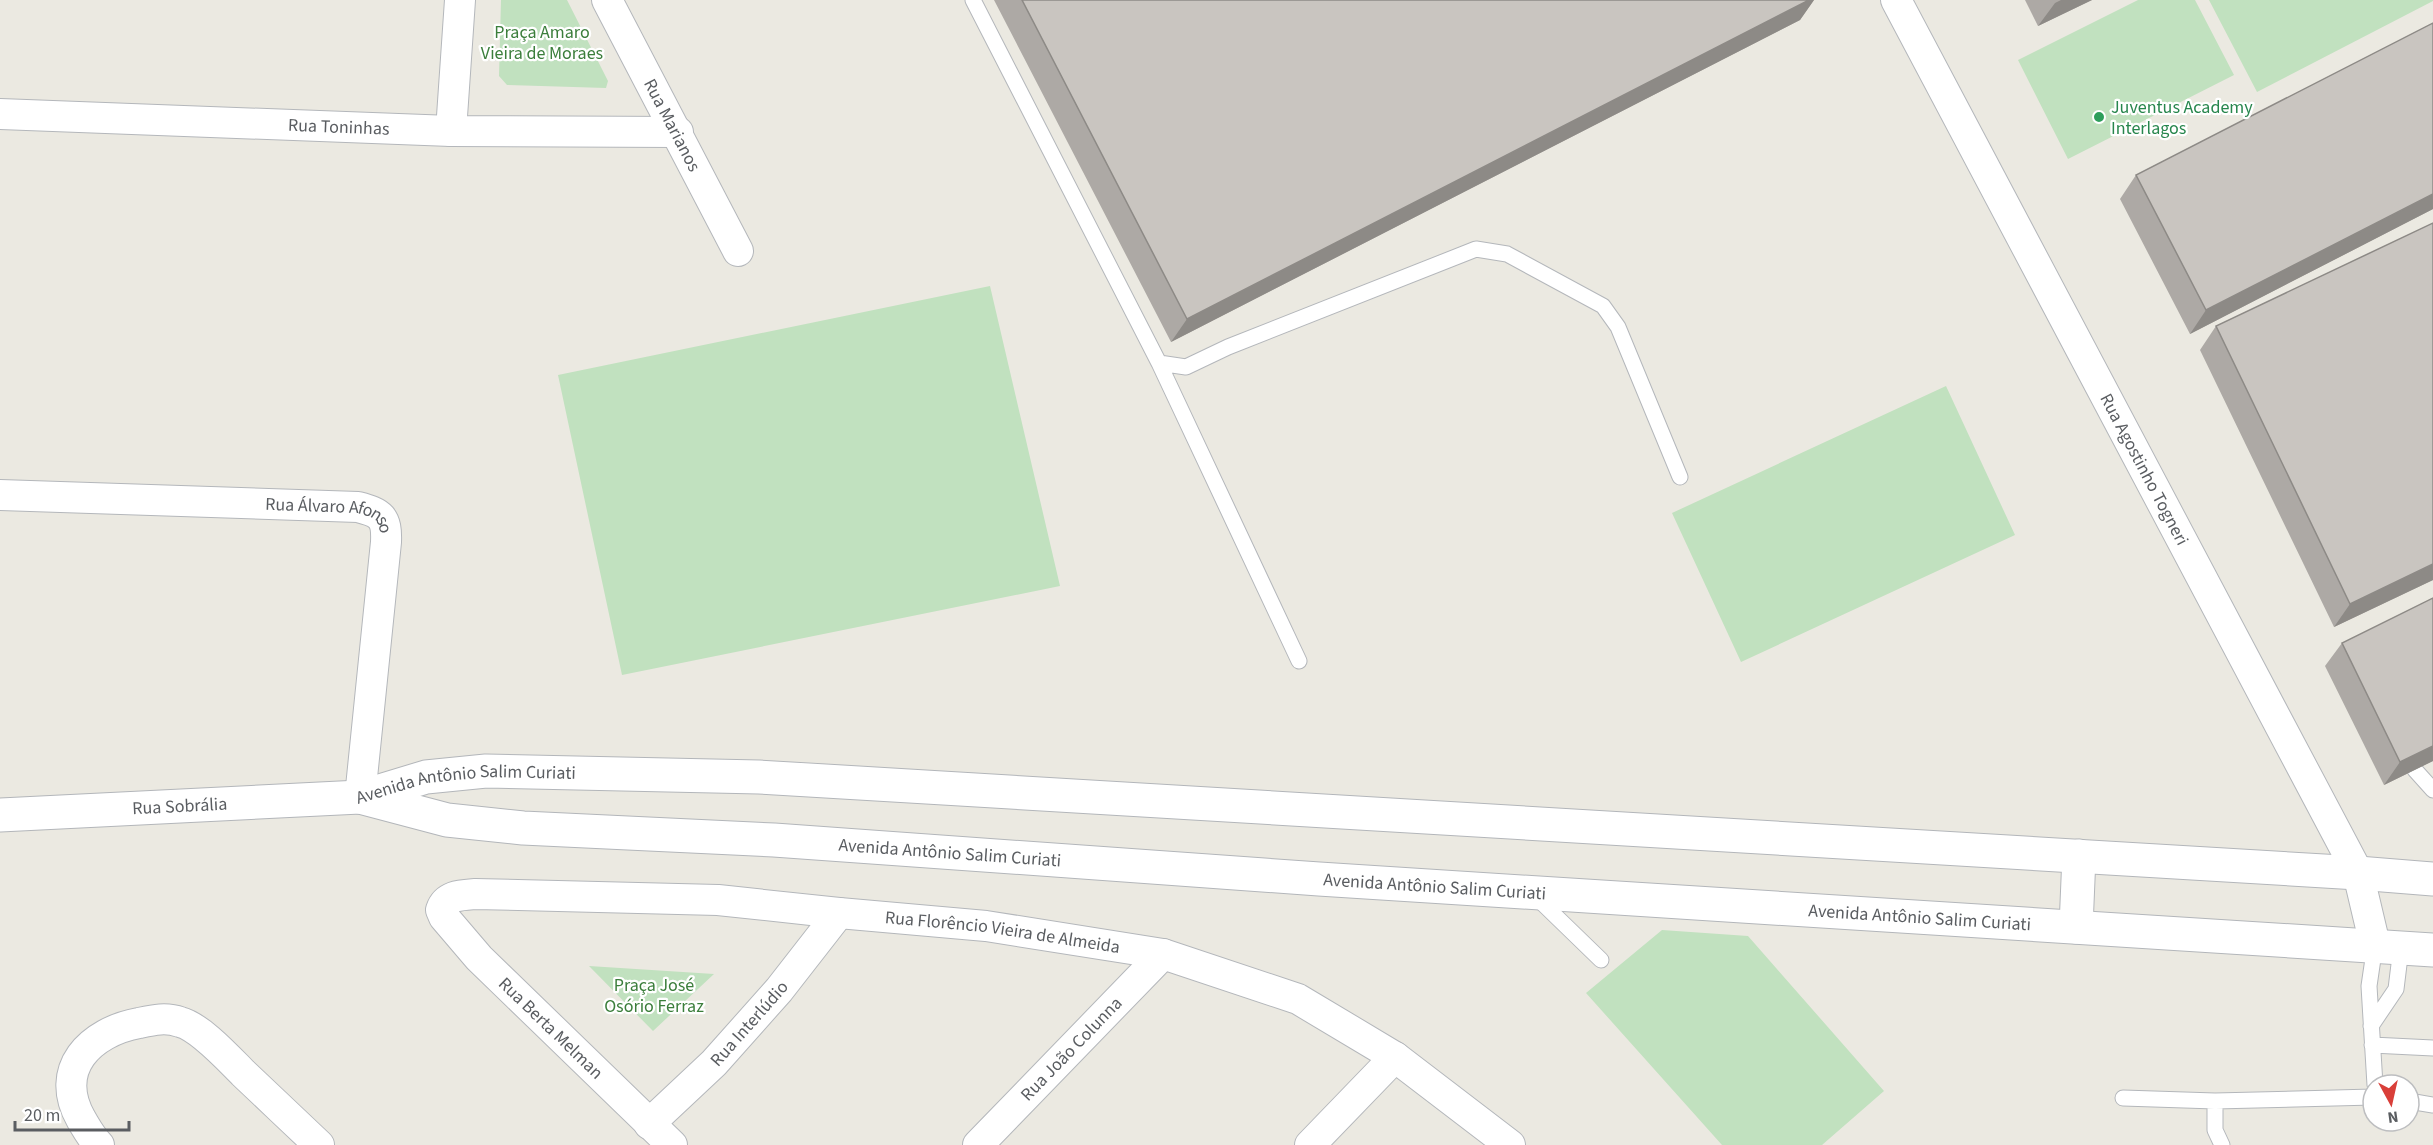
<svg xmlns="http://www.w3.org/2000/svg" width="2433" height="1145" font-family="'Source Sans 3',sans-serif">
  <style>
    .green { fill: #c1e1bf }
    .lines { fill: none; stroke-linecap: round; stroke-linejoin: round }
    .lane-casing { stroke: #b4b7bb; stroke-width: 17 }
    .street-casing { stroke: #b4b7bb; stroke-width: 32 }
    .secondary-casing { stroke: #b3b6ba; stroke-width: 35 }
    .lane { stroke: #fff; stroke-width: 15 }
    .street { stroke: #fff; stroke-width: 30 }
    .secondary { stroke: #fff; stroke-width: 33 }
    .wall { fill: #ada9a5 }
    .shaded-wall { fill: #8d8a86 }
    .building { fill: #c9c5c0; stroke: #8d8a86; stroke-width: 1.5 }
    .leisure-dot { fill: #2e9e5b; stroke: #fff; stroke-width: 2 }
    .labels { text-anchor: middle; stroke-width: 4.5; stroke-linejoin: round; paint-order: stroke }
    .park-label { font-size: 18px; fill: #3b7e3b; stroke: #fff }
    .leisure-label { font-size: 18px; fill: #27864d; stroke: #fff; text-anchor: start }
    .street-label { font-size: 18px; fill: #5a5d61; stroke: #fff }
  </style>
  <rect width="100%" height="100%" fill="#ebe9e1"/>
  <path class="green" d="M501,0H567L608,81L606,88L507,85L499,76Z
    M2138,0H2195L2234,75L2068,159L2018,60Z
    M2209,0H2433V1L2257,92Z
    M990,286L1060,586L622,675L558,375Z
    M1946,386L2015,535L1741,662L1672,513Z
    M1662,930L1748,936L1884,1091L1822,1145H1722L1586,993Z
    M589,966L714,974L653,1031Z"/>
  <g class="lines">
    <g class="lane-casing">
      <path id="lane" d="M973,0L1159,363L1186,367L1228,347L1476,249L1507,254L1603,306L1618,327L1680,477
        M1159,363L1299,661
        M2415,770L2433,790
        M1535,896L1601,960
        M2371,1026L2396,989L2401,948
        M2372,1045L2433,1048
        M2375,1085L2369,986L2375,945
        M2123,1098L2215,1101L2373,1097
        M2215,1101V1130L2222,1145
        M2409,1101L2433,1105"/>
    </g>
    <g class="street-casing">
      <g id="street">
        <path id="s1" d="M607,0L738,251"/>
        <path id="s2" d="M1896,0L2358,873L2375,945"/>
        <path id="s3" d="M0,114L451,131L678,132"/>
        <path d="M451,131L460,0"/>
        <path id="s4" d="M0,495L358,507C381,513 387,517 386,542L360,797"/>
        <path id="s5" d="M649,1124L714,1063L779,990L839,913"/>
        <path d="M99,1145C91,1137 87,1129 81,1119C53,1069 90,1032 139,1023C153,1020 166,1017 180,1022C200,1027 228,1058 243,1073C268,1097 294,1121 319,1145"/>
        <path id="s6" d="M672,1145L479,958L444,917L441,910C446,895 461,895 475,894L718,900L839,913L986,926L1163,954L1298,999L1395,1057L1510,1145"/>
        <path id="s7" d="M978,1145L1163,954"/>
        <path d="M1310,1145L1395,1057"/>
      </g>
    </g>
    <g class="secondary-casing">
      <g id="secondary">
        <path id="s8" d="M360,797L447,820L523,828L774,840L1319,879L2433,950"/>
        <path id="s9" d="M0,815L360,797L426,777L486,771L759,777L2358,873L2433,879"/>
        <path d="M2076,927L2079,856"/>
      </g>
    </g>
    <use href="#lane" class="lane"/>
    <use href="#street" class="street"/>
    <use href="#secondary" class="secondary"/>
  </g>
  <path class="wall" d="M994,0H1814L1800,20L1171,342Z
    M2025,0H2092L2038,26Z
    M2433,23V209L2190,334L2120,199L2136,175Z
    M2433,223V580L2334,627L2200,350L2216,326Z
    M2342,643L2433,761L2384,785L2325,666Z"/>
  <path class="shaded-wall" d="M1809,0H1814L1800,20L1171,342L1187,319Z
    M2061,0H2092L2038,26L2055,3Z
    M2433,194V209L2190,334L2206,310Z
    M2433,564V580L2334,627L2350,604Z
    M2433,746V761L2384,785L2400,762Z"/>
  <path class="building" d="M1022,0H1809L1187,319Z
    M2433,23V194L2206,310L2136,175Z
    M2433,223V564L2350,604L2216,326Z
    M2433,598V746L2400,762L2342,643Z"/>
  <circle class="leisure-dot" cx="2099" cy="117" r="6"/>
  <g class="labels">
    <g class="park-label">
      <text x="542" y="38">Praça Amaro<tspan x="542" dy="21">Vieira de Moraes</tspan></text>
      <text x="654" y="991">Praça José<tspan x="654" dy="21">Osório Ferraz</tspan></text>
    </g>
    <g class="leisure-label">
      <text x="2111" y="113">Juventus Academy<tspan x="2111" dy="21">Interlagos</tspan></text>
    </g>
    <g class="street-label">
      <text dy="6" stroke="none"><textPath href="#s1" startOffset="141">Rua Marianos</textPath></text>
      <text dy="6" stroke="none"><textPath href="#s3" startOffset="339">Rua Toninhas</textPath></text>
      <text dy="6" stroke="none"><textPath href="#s2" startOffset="531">Rua Agostinho Togneri</textPath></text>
      <text dy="6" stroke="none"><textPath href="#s4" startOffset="333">Rua Álvaro Afonso</textPath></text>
      <text dy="6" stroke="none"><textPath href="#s9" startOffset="468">Avenida Antônio Salim Curiati</textPath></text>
      <text dy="6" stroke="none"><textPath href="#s9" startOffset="180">Rua Sobrália</textPath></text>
      <text dy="6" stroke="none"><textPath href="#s8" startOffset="594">Avenida Antônio Salim Curiati</textPath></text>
      <text dy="6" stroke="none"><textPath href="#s8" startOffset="1080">Avenida Antônio Salim Curiati</textPath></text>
      <text dy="6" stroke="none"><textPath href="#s8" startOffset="1566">Avenida Antônio Salim Curiati</textPath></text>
      <text dy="6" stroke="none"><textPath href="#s6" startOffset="900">Rua Florêncio Vieira de Almeida</textPath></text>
      <text dy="6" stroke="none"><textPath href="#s5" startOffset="142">Rua Interlúdio</textPath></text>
      <text transform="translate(551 1028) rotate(44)" y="6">Rua Berta Melman</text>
      <text dy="6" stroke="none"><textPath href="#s7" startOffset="134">Rua João Colunna</textPath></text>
    </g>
  </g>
  <g transform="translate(2391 1103) rotate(172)"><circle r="28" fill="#ffffff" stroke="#bdbec0" stroke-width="1.5"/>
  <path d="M0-4.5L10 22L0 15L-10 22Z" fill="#d93f39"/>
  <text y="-9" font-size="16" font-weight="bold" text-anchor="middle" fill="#5a5d61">N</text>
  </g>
  <path d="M15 1121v9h114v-9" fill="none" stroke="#5a5d61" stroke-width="3"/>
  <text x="24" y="1121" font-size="18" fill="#5a5d61" stroke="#ffffff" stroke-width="4.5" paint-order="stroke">20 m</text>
</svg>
